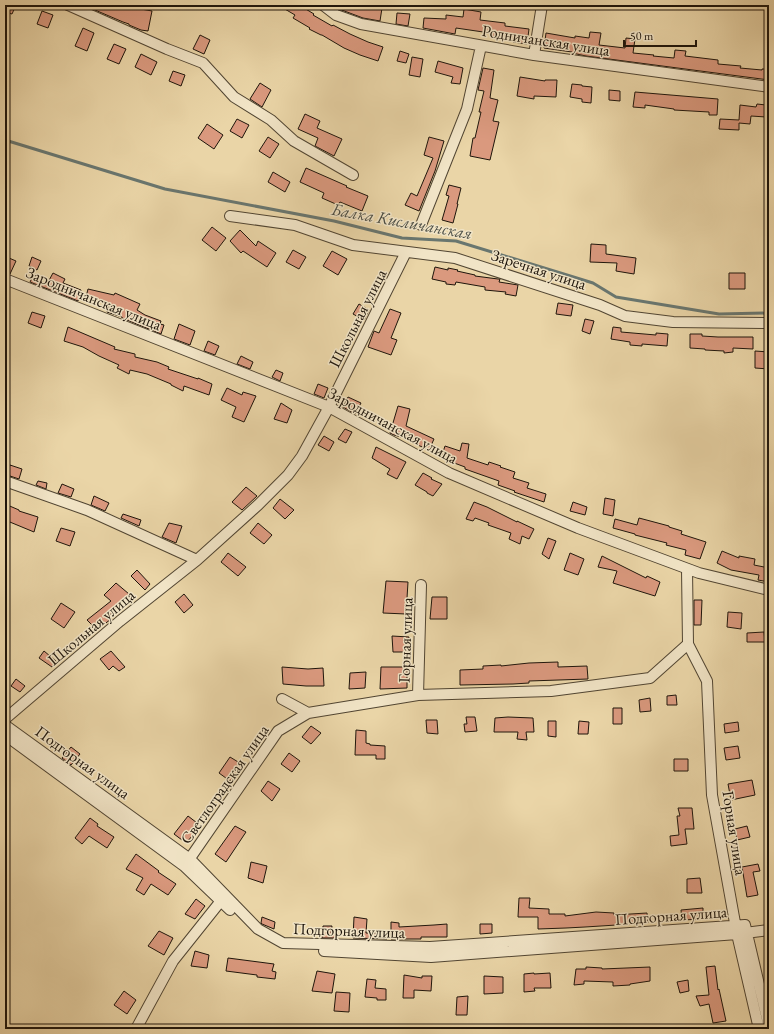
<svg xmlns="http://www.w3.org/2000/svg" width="774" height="1034" font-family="'EB Garamond',serif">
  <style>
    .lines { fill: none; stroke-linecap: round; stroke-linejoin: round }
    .stream { stroke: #69766f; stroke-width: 3 }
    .building { fill: #da997e; stroke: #1e150b }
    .minor-casing { stroke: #514532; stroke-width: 12 }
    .minor { stroke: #f1e4c6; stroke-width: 10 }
    .labels { text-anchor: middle; stroke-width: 3; stroke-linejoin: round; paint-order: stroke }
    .street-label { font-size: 16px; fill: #1e150b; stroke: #f1e4c6 }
    .water-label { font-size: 17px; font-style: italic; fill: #4a4d45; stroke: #f1e4c6 }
  </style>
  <rect width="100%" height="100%" fill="#ead5a7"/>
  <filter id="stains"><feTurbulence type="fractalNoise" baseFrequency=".005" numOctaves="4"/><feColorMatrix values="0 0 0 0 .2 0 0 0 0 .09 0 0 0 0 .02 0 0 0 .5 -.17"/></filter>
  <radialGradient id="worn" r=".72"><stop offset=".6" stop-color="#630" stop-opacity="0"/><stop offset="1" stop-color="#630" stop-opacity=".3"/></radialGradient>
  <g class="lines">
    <path class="stream" d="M5,140L165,189L334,221L402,238L456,241L593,283L616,297L719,314L769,313"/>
  </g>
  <path class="building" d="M5,5H16L12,14L5,12Z
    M97,5H105L113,8L114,5H119L152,11L148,31L141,30L129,25V24L123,22L95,10Z
    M278,5H299L314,14L313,15L332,26L333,25L350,34L368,42L383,47L378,61L360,55L344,48L322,35H321L309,29L310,28L293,18L295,15Z
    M334,5H374L373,7L382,8L380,21L363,18L339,9Z
    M464,9L481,12L480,20L505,23V26L529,29L527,44L513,42L514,40L490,37V33L456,28L455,34L423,28L424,18L446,19V15L463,17Z
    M42,11L53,15L48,28L37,24Z
    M397,13L410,14L408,26L396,24Z
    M83,28L94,33L87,51L75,46Z
    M590,32L601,33L599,45L625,48L626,38L635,39L633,53L654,55L653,56L674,58L675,50L686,51L685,56L718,60V64L741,66L740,68L762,70V69H769V80L586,56L572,53V52L544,48L546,33L575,38V36L589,38Z
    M200,35L210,40L204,54L193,49Z
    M114,44L126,49L119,64L107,59Z
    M400,51L409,54L406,63L397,61Z
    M141,54L157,62L151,75L135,67Z
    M412,57L423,59L420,77L409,75Z
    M438,61L463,68L460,84L451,83L453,77L435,72Z
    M483,68L494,70L490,98L498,100L493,121L499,122L490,160L470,156L473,138H475L481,112H479L484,91L478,90Z
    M173,71L185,75L181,86L169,81Z
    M520,77L545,81V80H557L556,97L534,96V99L517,96Z
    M260,83L271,90L262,107L250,99Z
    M572,84L582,85V86L592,87L591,103L582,102V99L570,97Z
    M609,90L620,91V101L609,100Z
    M635,92L718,99L717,115H709V112L674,110V109L645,105V108L633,107Z
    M757,104L766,105V117L751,116L750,124L739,123V130L719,129L720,119L739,120L740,105L756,107Z
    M305,114L320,121L317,128L342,139L334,156L315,146L318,138L298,129Z
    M237,119L249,125L242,138L230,131Z
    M207,124L223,135L214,149L198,138Z
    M268,137L279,144L270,158L259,151Z
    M429,137L444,141L435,171L419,211L405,205L411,193L417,196L433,158L424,155Z
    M306,168L347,186L346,187L368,196L362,211L340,202L338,205L322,198L324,193L300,182Z
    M273,172L290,182L285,192L268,182Z
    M449,185L461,188L457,204H458L453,223L442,220L449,196L446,195Z
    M212,227L226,238L216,251L202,240Z
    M240,230L256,246L258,241L276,253L267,267L243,251L241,253L230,241Z
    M591,244L606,245V254L636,258L634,274L616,271L617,263L590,262Z
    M293,250L306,257L299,269L286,262Z
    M332,251L347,259L338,275L323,266Z
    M32,257L41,261L37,270L29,266Z
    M9,258L16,261L10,274L5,273V266Z
    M435,267L448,270V268L458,270L457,271L475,275V276L498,279H500L499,282L518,285L516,296L505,294L506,292L485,290V287L456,282L455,285L446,284V282L432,279Z
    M53,273L65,279L63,283L81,290L78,301L30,282L32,278L47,284Z
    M729,273H745V289H729Z
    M88,289L114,295L115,293L140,304L137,310L145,315L161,321L160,324L164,325L161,334L122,318V317L107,312L110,304L86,297Z
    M558,303L573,305L571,316L556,314Z
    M359,304L369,310L364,320L353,314Z
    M390,309L401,313L391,338L397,340L391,355L368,347L374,331L379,333Z
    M32,312L45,316L41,328L28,323Z
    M585,319L594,321L590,334L582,331Z
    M179,324L195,331L190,345L174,339Z
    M68,327L115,347L114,349L135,354V357L157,362L169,367L168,369L198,379V378L212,384L209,395L184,386L183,391L171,385V384L147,374L130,370L129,374L117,368L119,365L99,356L83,347L64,341Z
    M613,327L621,328V332L656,335V333L668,334L667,346L642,344V346L630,345V342L611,339Z
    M690,334H702V336L718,337H753V349L733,348V352L724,353V351L705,350V349L690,348Z
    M208,341L219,346L215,355L204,351Z
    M755,351L769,352V369L755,368Z
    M241,356L253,362L250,369L237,364Z
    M276,370L283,373L280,381L272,377Z
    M318,384L328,388L324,398L314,394Z
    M227,388L242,395L243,392L256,396L244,422L232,417L236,407L221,400Z
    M348,397L361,403L355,414L343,407Z
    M281,403L292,410L287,423L274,419Z
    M398,406L410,409L406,426L434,439L429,450L411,442L412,440L394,435L390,433Z
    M345,429L352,432L346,443L338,439Z
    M324,436L334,442L329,451L318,445Z
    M462,443L469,444L467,458L488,465L489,462L501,466L500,467L515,472L513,478L529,483L527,488L546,494L544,502L514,492L515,491L498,485L499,481L465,469V467L441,458L445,446L460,451Z
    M376,447L406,462L397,479L387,474L390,469L372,458Z
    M10,465L22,469L19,479L7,475Z
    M423,473L432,478L431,479L442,484L433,496L427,493V492L415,485Z
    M38,481L47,483L46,489L36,485Z
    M62,484L74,489L71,497L58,493Z
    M246,487L257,496L242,510L232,502Z
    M94,496L109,503L105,511L91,505Z
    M605,498L615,500L613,516L603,514Z
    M280,499L294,510L285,519L273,508Z
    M474,502L487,507L517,522V521L534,529L529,539L522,536L520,544L509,539L511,533L488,525L489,523L475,518L473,521L466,519Z
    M573,502L587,507L585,515L570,511Z
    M5,504L19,510V511L38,517L34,532L5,520Z
    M123,514L141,520L139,526L121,518Z
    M639,518L669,526V527L682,531L681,534L706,542L700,559L685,555L686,550L666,545L667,543L635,535V534L613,528L615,519L637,525Z
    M169,523L182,526L176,543L162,537Z
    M258,523L272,535L264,544L250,533Z
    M61,528L75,532L70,546L56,541Z
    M548,538L556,541L549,559L542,554Z
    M722,551L739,558V556L755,559L754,565L769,568V582L758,580L759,575L731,570L717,563Z
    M228,553L246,567L238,576L221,562Z
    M570,553L584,559L578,575L564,570Z
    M602,556L646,578L647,576L660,582L655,596L613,583L617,571L598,567Z
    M137,570L150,584L145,590L131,576Z
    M386,581L408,582L406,614L383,613Z
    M116,583L129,594L109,616L111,619L97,630L87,620L111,601L104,595Z
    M184,594L193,605L184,613L175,602Z
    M432,597H447V619H430Z
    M694,600H702L701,625H694Z
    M61,603L75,612L64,628L51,619Z
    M728,612L742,613L741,629L727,627Z
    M764,632L765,642H747V633Z
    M392,636L409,637L410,652H393Z
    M44,651L57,662L52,667L39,658Z
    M111,651L125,667L119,671L113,666L109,670L100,659Z
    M558,662V667L587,666L588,679L529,681V683L513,684L460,685V670L483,669V666L501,665V666L529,663Z
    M282,667L308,669L323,668L324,686H306L283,684Z
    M381,667H407V688L380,689Z
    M366,672L365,688L349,689L350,673Z
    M16,679L25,686L20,692L11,686Z
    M676,695L677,705H667V696Z
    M650,698L651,711L640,712L639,700Z
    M613,708H622V724H613Z
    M466,717H475L477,731L465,732L464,724H467Z
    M508,717L533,718L534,732H526L527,740L517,739L518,732H494L495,718Z
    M426,720H437L438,734L427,733Z
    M548,721H556V737L548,736Z
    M579,721L589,722L588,734H578Z
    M738,722L739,731L725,733L724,724Z
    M311,726L321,733L311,744L302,737Z
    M356,730L366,731V743L370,744V745L385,746V759H376V755H355Z
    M738,746L740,758L726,760L724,748Z
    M71,747L80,754L71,765L62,758Z
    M289,753L300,761L292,772L281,764Z
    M230,757L243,765L230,781L219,773Z
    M674,759H688V771H674Z
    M752,780L755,795L731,800L728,784Z
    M268,781L280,789L272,801L261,791Z
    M678,808H692L694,829H685L687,844L671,846L670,836L679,835L677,816H680Z
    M188,816L201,826L186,843L174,834Z
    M90,818L98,824L97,826L114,837L107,848L89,836L82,844L75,838Z
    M235,826L246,832L226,862L215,854Z
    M747,826L750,837L737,840L735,829Z
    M136,854L159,871L158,872L176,884L168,895L151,884L144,895L136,890L143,878L126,869Z
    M251,862L267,866L263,883L248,878Z
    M758,864L760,871L753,872L758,895L747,897L742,867Z
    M700,878L702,893H687V879Z
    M519,898H530L529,908L549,909V914H565V916L596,912L614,913V915L647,913L648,923L585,927L566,928L538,929V917H518Z
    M196,899L205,906L195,919L185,914Z
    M703,908V919L682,920L681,910Z
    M262,917L275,922L274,929L262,924L261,923Z
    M354,917L367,919L366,933H388L387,939L353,938Z
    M391,922L399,923V927L434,925L447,924V937H421V939H391Z
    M480,924H492V933L480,934Z
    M323,926H332L331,933L337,934V938H322Z
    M159,931L173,938L164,955L148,946Z
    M195,951L209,955L207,968L191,966Z
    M228,958L274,964L272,971L276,972L275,979L257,977V975L226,971Z
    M715,966L718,990L719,989L726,1021L713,1023L709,1004L700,1006L696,996L709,995L706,967Z
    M586,967L602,968V969L650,967V981L630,984V985L613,986V982L584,981V984L574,985L576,969H586Z
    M317,971L335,974L332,993L312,991Z
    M534,973V974L550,973L551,988H534L535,991L524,992V974Z
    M404,975L422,978V976H432L431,991L414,990V998H403Z
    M484,976L503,977V993L484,994Z
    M367,979L376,980L375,988L386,989V1000H377V998L365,997Z
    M688,980L689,991L680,993L677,982Z
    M124,991L136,1000L127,1014L114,1005Z
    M336,992L350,993L349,1012L334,1011Z
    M468,996L467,1015H456L457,997Z"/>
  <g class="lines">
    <g class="minor-casing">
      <path id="minor" d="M68,5L167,49L203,63L234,97L271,120L294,141L353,175
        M323,5L336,15L361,24L534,55L769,87
        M534,55L542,5
        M230,216L295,225L353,245L455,258L600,305L625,316L673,322L769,323
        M421,225L467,109L481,46
        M5,279L329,407L449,473L578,528L699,573L769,590
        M5,481L87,510L197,560
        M687,569L688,644L707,681L712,795L737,934L759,1029
        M418,695L421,585
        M282,699L308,713
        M5,719L120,621L197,560L258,505L288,475L302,456L329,407L406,252
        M5,725L190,859L258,929L283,943L430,947L745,925L769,1027
        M5,735L184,866L230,910
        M186,864L278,731L308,713L418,695L551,691L650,678L688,644
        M324,951L431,957L737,934L769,930
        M136,1029L173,961L224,897"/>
    </g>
    <use href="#minor" class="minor"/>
  </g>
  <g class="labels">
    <g class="street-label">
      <text transform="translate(546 40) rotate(9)" y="6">Родничанская улица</text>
      <text transform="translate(539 269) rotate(18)" y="6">Заречная улица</text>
      <text transform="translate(94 298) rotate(22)" y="6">Зародничанская улица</text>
      <text transform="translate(357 318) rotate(-63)" y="6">Школьная улица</text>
      <text transform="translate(393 425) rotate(28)" y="6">Зародничанская улица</text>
      <text transform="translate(91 627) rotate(-40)" y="6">Школьная улица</text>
      <text transform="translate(405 640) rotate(-88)" y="6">Горная улица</text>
      <text transform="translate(83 762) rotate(36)" y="6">Подгорная улица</text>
      <text transform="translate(224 784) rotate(-55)" y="6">Светлоградская улица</text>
      <text transform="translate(735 833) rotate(81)" y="6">Горная улица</text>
      <text transform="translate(671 915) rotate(-4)" y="6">Подгорная улица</text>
      <text transform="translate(349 930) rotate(2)" y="6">Подгорная улица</text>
    </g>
    <g class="water-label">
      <text transform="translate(402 221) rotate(10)" y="6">Балка Кисличанская</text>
    </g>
  </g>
  <rect width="774" height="1034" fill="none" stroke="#ead5a7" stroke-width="20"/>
  <rect x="6" y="6" width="762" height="1022" fill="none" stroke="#1e150b" stroke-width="2"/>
  <rect x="10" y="10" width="754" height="1014" fill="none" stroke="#1e150b"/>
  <path d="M624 40v6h72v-6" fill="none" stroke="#1e150b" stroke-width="2"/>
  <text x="630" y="40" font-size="12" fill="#1e150b" stroke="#f1e4c6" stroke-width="3" paint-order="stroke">50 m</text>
  <rect width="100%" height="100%" filter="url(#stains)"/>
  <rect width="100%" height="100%" fill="url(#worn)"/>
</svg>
